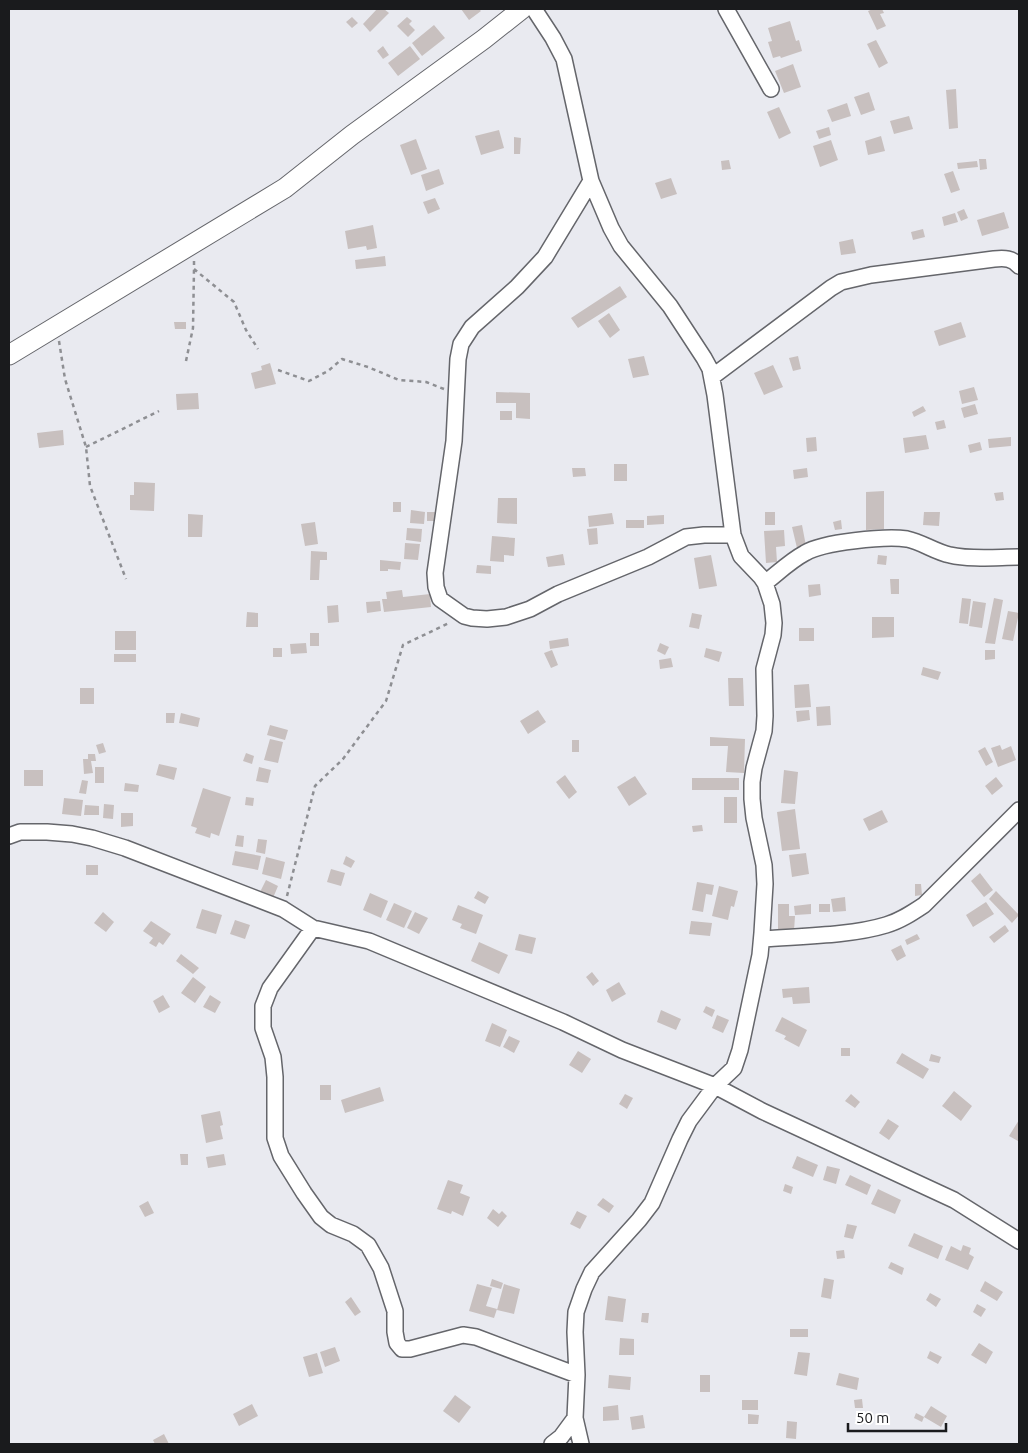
<svg xmlns="http://www.w3.org/2000/svg" width="1028" height="1453" font-family="Ubuntu,sans-serif">
  <style>
    .building { fill: #c8c0bf }
    .lines { fill: none; stroke-linecap: round; stroke-linejoin: round }
    .minor-casing { stroke: #65666b; stroke-width: 18 }
    .tertiary-casing { stroke: #65666b; stroke-width: 21 }
    .path { stroke: #8e8f93; stroke-width: 2.5; stroke-dasharray: 4 4; stroke-linecap: butt }
    .minor { stroke: #fff; stroke-width: 15 }
    .tertiary { stroke: #fff; stroke-width: 19 }
  </style>
  <rect width="100%" height="100%" fill="#e9eaf0"/>
  <path class="building" d="M377,9H384L389,13L370,32L363,24Z
    M461,9H479L481,11L469,20Z
    M873,9H882L884,13L880,14L886,26L877,30L868,11Z
    M352,17L358,23L352,28L346,22Z
    M407,17L412,21L409,24L415,30L408,37L397,26Z
    M790,21L796,41L799,40L802,51L781,58L780,56L773,58L768,42L772,41L768,28Z
    M434,25L445,38L422,56L412,43Z
    M876,40L888,63L879,68L867,44Z
    M383,46L389,55L383,59L377,51Z
    M410,46L420,59L398,76L388,63Z
    M793,64L801,87L784,93L775,71Z
    M956,89L958,128L949,129L946,90Z
    M869,92L875,110L861,115L854,97Z
    M847,103L851,116L832,122L827,110Z
    M779,107L791,133L779,139L767,112Z
    M909,116L913,129L894,134L890,121Z
    M829,127L831,135L819,139L816,131Z
    M499,130L504,148L481,155L475,136Z
    M881,136L885,151L868,155L865,141Z
    M514,137L521,138L520,154H514Z
    M416,139L427,169L411,175L400,145Z
    M831,140L838,160L820,167L813,146Z
    M979,159H986L987,169L980,170Z
    M729,160L731,169L722,170L721,161Z
    M977,161L978,167L958,169L957,163Z
    M439,169L444,184L426,191L421,175Z
    M953,171L960,190L951,193L944,174Z
    M671,178L677,194L661,199L655,183Z
    M435,198L440,209L428,214L423,202Z
    M964,209L968,218L961,221L957,212Z
    M1004,212L1009,228L982,236L977,220Z
    M955,213L958,222L944,226L942,217Z
    M373,225L377,248L367,250L366,246L348,249L345,231Z
    M923,229L925,237L913,240L911,232Z
    M853,239L856,253L841,255L839,242Z
    M385,256L386,266L356,269L355,260Z
    M620,286L627,297L578,328L571,318Z
    M609,313L620,330L610,338L598,321Z
    M174,322H186V329H175Z
    M961,322L966,337L939,346L934,331Z
    M644,356L649,375L633,378L628,359Z
    M798,356L801,369L793,371L789,358Z
    M270,363L276,384L255,389L251,373L262,370L261,366Z
    M773,365L783,387L764,395L754,373Z
    M974,387L978,400L962,404L959,391Z
    M496,392L530,393V419L516,418V403H496Z
    M198,393L199,409L177,410L176,394Z
    M975,404L978,414L964,418L961,408Z
    M923,406L926,411L914,417L912,412Z
    M500,411H512V420H500Z
    M944,420L946,428L937,430L935,422Z
    M63,430L64,445L39,448L37,433Z
    M926,435L929,449L905,453L903,438Z
    M816,437L817,451L807,452L806,438Z
    M1011,437V446L989,448L988,439Z
    M980,442L982,450L970,453L968,445Z
    M614,464H627V481H614Z
    M572,468H585L586,476L573,477Z
    M807,468L808,477L794,479L793,470Z
    M134,482L155,483L154,511L130,510V495H134Z
    M884,491V529L866,530V492Z
    M1003,492L1004,500L996,501L994,493Z
    M498,498H517V524L497,523Z
    M393,502H401V512H393Z
    M411,510L425,512L424,524L410,523Z
    M427,512H436V521H427Z
    M765,512H775V525H765Z
    M924,512H940L939,526L923,525Z
    M612,513L614,524L589,527L588,516Z
    M188,514L203,515L202,537H188Z
    M664,515V524L647,525V516Z
    M626,520H644V528H626Z
    M841,520L842,529L835,530L833,522Z
    M315,522L318,544L305,546L301,524Z
    M802,525L806,546L797,548L792,527Z
    M407,528L422,529L421,542L406,540Z
    M597,528L598,544L589,545L587,529Z
    M784,530L785,546L776,547L777,562L766,563L764,531Z
    M492,536L515,538L514,556L504,555V562L490,561Z
    M405,543L420,544L418,560L404,559Z
    M311,551L327,552V560H320L319,580H310Z
    M563,554L565,565L548,567L546,557Z
    M711,555L717,586L699,589L694,558Z
    M878,555L887,556L886,565L877,564Z
    M380,560L401,562L400,570L388,569V571H380Z
    M477,565L491,566V574L476,573Z
    M890,579H899V594H891Z
    M820,584L821,595L809,597L808,585Z
    M402,590L403,597L430,594L431,607L384,612L382,599H387L386,592Z
    M962,598L971,599L968,624L959,623Z
    M994,598L1003,600L995,644L985,643Z
    M380,601L381,611L367,613L366,602Z
    M973,601L986,603L982,628L969,626Z
    M338,605L339,622L328,623L327,606Z
    M1008,611L1019,613L1013,641L1002,639Z
    M247,612L258,613V627H246Z
    M692,613L702,615L699,629L689,627Z
    M872,617H894V637L872,638Z
    M799,628H814V641H799Z
    M115,631H136V650H115Z
    M310,633H319V646H310Z
    M568,638L569,646L550,649L549,641Z
    M306,643L307,653L291,654L290,644Z
    M660,643L669,647L665,655L657,651Z
    M273,648H282V657H273Z
    M706,648L722,652L719,662L704,657Z
    M552,650L558,665L551,668L544,653Z
    M985,650H995V659L985,660Z
    M114,654H136V662H114Z
    M671,658L673,667L660,669L659,660Z
    M923,667L941,672L938,680L921,675Z
    M728,678H743L744,706H729Z
    M809,684L811,707L795,708L794,685Z
    M80,688H94V704H80Z
    M830,706L831,725L817,726L816,707Z
    M538,710L546,722L528,734L520,721Z
    M809,710L810,720L797,722L796,711Z
    M166,713H175L174,723H166Z
    M181,713L200,718L198,727L179,723Z
    M270,725L288,730L285,740L267,735Z
    M710,737L745,739L744,773L726,772L728,746H710Z
    M270,739L283,742L278,763L264,760Z
    M572,740H579V752H572Z
    M103,743L106,752L99,754L96,745Z
    M1000,745L1002,750L1011,746L1016,760L998,767L991,748Z
    M985,747L993,762L986,766L978,751Z
    M246,753L254,756L252,764L243,761Z
    M88,754H95L96,761H91L93,773L84,774L83,759H88Z
    M159,764L177,768L174,780L156,775Z
    M95,767H104V783H95Z
    M259,767L271,770L268,783L256,781Z
    M24,770H43V786H24Z
    M784,770L798,772L795,804L781,803Z
    M565,775L577,792L569,799L556,782Z
    M635,776L647,794L629,806L617,787Z
    M996,777L1003,786L992,795L985,786Z
    M692,778H739V790H692Z
    M82,780L88,781L86,794L79,793Z
    M125,783L139,785L138,792L124,791Z
    M203,788L231,797L219,836L211,833L210,838L195,833L197,828L191,826Z
    M246,797L254,798L253,806L245,805Z
    M724,797H737V823H724Z
    M64,798L83,800L81,816L62,814Z
    M104,804L114,805L113,819L103,818Z
    M85,805L99,806V815H84Z
    M795,809L800,849L782,851L777,812Z
    M882,810L888,822L869,831L863,819Z
    M121,813H133V826L121,827Z
    M702,825L703,831L693,832L692,826Z
    M237,835L244,836L243,847L235,846Z
    M258,839L267,840L265,854L256,852Z
    M235,851L261,856L258,870L232,865Z
    M806,853L809,874L792,877L789,855Z
    M346,856L355,861L351,868L343,864Z
    M266,857L285,862L281,879L262,874Z
    M86,865H98V875H86Z
    M331,869L345,873L341,886L327,882Z
    M980,873L993,890L984,897L971,881Z
    M266,880L278,886L273,898L260,892Z
    M697,882L714,885L712,895L706,894L703,912L692,910Z
    M915,884H921L922,895L915,896Z
    M719,886L738,891L734,907L731,906L728,920L712,916Z
    M478,891L489,897L485,904L474,898Z
    M996,891L1019,915L1012,923L989,899Z
    M370,893L388,901L381,918L363,910Z
    M845,897L846,911L833,912L831,899Z
    M986,902L994,914L973,927L966,915Z
    M394,903L412,911L404,928L386,920Z
    M778,904H789V916H795L794,931H778Z
    M811,904V914L795,915L794,906Z
    M819,904H830V912H819Z
    M458,905L483,915L476,934L460,928L462,924L452,920Z
    M202,909L222,915L216,934L196,928Z
    M103,912L114,922L106,932L94,923Z
    M415,912L428,918L419,934L407,928Z
    M235,920L250,925L245,939L230,934Z
    M151,921L171,934L163,945L159,942L156,947L149,943L153,938L143,931Z
    M691,921L712,923L710,936L689,934Z
    M1005,925L1009,931L994,943L989,937Z
    M519,934L536,938L532,954L515,950Z
    M917,934L920,939L907,945L905,940Z
    M479,942L508,955L499,974L471,961Z
    M901,945L906,956L897,961L891,950Z
    M181,954L199,968L193,974L176,961Z
    M592,972L599,981L593,986L586,977Z
    M193,977L206,987L195,1003L181,993Z
    M619,982L626,994L612,1002L606,990Z
    M809,987L810,1003L793,1004L792,997L783,998L782,989Z
    M163,995L170,1007L159,1013L153,1001Z
    M210,995L221,1002L215,1013L203,1007Z
    M706,1006L715,1010L712,1017L703,1012Z
    M661,1010L681,1019L676,1030L657,1022Z
    M717,1015L729,1020L723,1033L712,1028Z
    M782,1017L807,1030L799,1047L784,1039L786,1036L775,1031Z
    M492,1023L507,1030L500,1047L485,1041Z
    M509,1036L520,1041L514,1053L503,1047Z
    M841,1048H850V1056H841Z
    M578,1051L591,1059L582,1073L569,1065Z
    M902,1053L929,1069L923,1079L896,1063Z
    M931,1054L941,1057L939,1063L929,1061Z
    M320,1085H331V1100H320Z
    M380,1087L384,1101L345,1113L341,1100Z
    M954,1091L972,1106L961,1121L942,1106Z
    M625,1094L633,1098L627,1109L619,1104Z
    M851,1094L860,1102L855,1108L845,1101Z
    M220,1111L223,1125L220,1126L223,1139L206,1143L201,1115Z
    M888,1119L899,1126L889,1140L879,1133Z
    M1019,1120V1138L1018,1141L1009,1136Z
    M180,1154H188V1165H181Z
    M224,1154L226,1165L208,1168L206,1157Z
    M797,1156L818,1165L813,1177L792,1168Z
    M827,1166L840,1169L836,1184L823,1180Z
    M850,1175L871,1185L867,1195L845,1185Z
    M448,1180L463,1185L460,1193L470,1197L463,1216L452,1211L451,1214L437,1209Z
    M785,1184L793,1187L791,1194L783,1191Z
    M878,1189L901,1200L895,1214L871,1204Z
    M603,1198L614,1206L609,1213L597,1205Z
    M148,1201L154,1213L145,1217L139,1206Z
    M493,1209L499,1214L502,1211L507,1216L498,1227L487,1218Z
    M577,1211L587,1216L580,1229L570,1224Z
    M847,1224L857,1226L853,1239L844,1237Z
    M914,1233L943,1246L938,1259L908,1246Z
    M963,1245L971,1248L969,1254L974,1257L968,1270L945,1260L951,1246L961,1251Z
    M844,1250L845,1258L837,1259L836,1251Z
    M891,1262L904,1268L902,1275L888,1268Z
    M824,1278L834,1280L831,1299L821,1297Z
    M492,1279L503,1283L501,1289L490,1286Z
    M985,1281L1003,1292L997,1301L980,1291Z
    M477,1284L492,1288L486,1306L497,1309L494,1318L469,1311Z
    M504,1284L520,1289L514,1314L497,1310Z
    M930,1293L941,1299L936,1307L926,1300Z
    M608,1296L626,1299L623,1322L605,1320Z
    M351,1297L361,1312L355,1316L345,1302Z
    M977,1304L986,1309L981,1317L973,1312Z
    M642,1313H649L648,1323L641,1322Z
    M790,1329H808V1337H790Z
    M620,1338L634,1339V1355H619Z
    M979,1343L993,1352L986,1364L971,1355Z
    M335,1347L340,1361L325,1367L320,1352Z
    M930,1351L942,1357L938,1364L927,1358Z
    M798,1352L810,1353L807,1376L794,1374Z
    M317,1353L323,1373L309,1377L303,1357Z
    M839,1373L859,1378L857,1390L836,1385Z
    M609,1375L631,1377L630,1390L608,1388Z
    M700,1375H710V1392H700Z
    M455,1395L471,1407L459,1423L443,1411Z
    M862,1399L863,1408H855L854,1400Z
    M742,1400H758V1410H742Z
    M252,1404L258,1416L239,1426L233,1414Z
    M618,1405L619,1420L603,1421V1407Z
    M931,1406L947,1416L941,1427L924,1417L922,1422L914,1418L916,1413L924,1417Z
    M748,1414L759,1415L758,1424H748Z
    M643,1415L645,1428L632,1430L630,1417Z
    M787,1421L797,1422L796,1439L786,1438Z
    M164,1434L169,1444H155L153,1440Z"/>
  <g class="lines">
    <g class="minor-casing">
      <path id="minor" d="M534,9L553,38L564,59L591,181L611,228L621,246L670,306L704,358L710,369L715,395L733,535L741,556L761,577L765,583L772,604L774,623L773,635L764,669L765,716L764,731L754,768L752,782V799L754,818L764,865L765,884L762,933L760,955L740,1050L734,1068L715,1086L689,1121L680,1139L652,1203L639,1220L592,1272L584,1289L576,1312L575,1332L577,1375L575,1418L581,1444
        M726,9L771,89
        M591,181L545,257L517,287L472,327L461,344L458,359L454,441L435,573L436,587L440,599L464,616L472,618L487,619L506,617L530,609L558,594L648,557L686,537L704,535H733
        M712,377L831,288L841,282L871,275L994,259C1005,258 1012,258 1019,266
        M765,583C778,573 790,561 805,553C823,542 885,536 907,539C922,542 935,552 950,555C970,560 999,557 1019,557
        M9,836L20,832H47L72,834L92,838L125,848L283,909L313,928L369,941L563,1022L622,1050L715,1086L762,1111L954,1200L1019,1241
        M313,928L270,988L263,1006V1028L273,1057L275,1077V1138L281,1156L304,1193L321,1217L331,1225L353,1234L368,1245L381,1268L395,1311V1332L397,1343L402,1349H410L463,1335L476,1337L577,1375
        M762,939C800,936 850,936 886,925C900,921 912,913 924,905L1019,810
        M552,1444L561,1437L575,1418"/>
    </g>
    <g class="tertiary-casing">
      <path id="tertiary" d="M9,355L285,188L352,135L484,39L522,9"/>
    </g>
    <path class="path" d="M194,261V269L234,302L246,330L258,349
      M59,341L65,379L86,447L90,486L126,579
      M186,361L193,328L194,269
      M278,370L309,381L328,371L342,359L368,367L399,380L426,382L444,389
      M86,447L159,411
      M287,896L315,786L343,759L386,701L403,645L449,623"/>
    <use href="#minor" class="minor"/>
    <use href="#tertiary" class="tertiary"/>
  </g>
  <rect width="1028" height="1453" fill="none" stroke="#1a1b1d" stroke-width="20"/>
  <path d="M848 1423v8h98v-8" fill="none" stroke="#1a1b1d" stroke-width="2.5"/>
  <text x="856" y="1423" font-size="15" fill="#1a1b1d" stroke="#ffffff" stroke-width="4" paint-order="stroke">50 m</text>
</svg>
